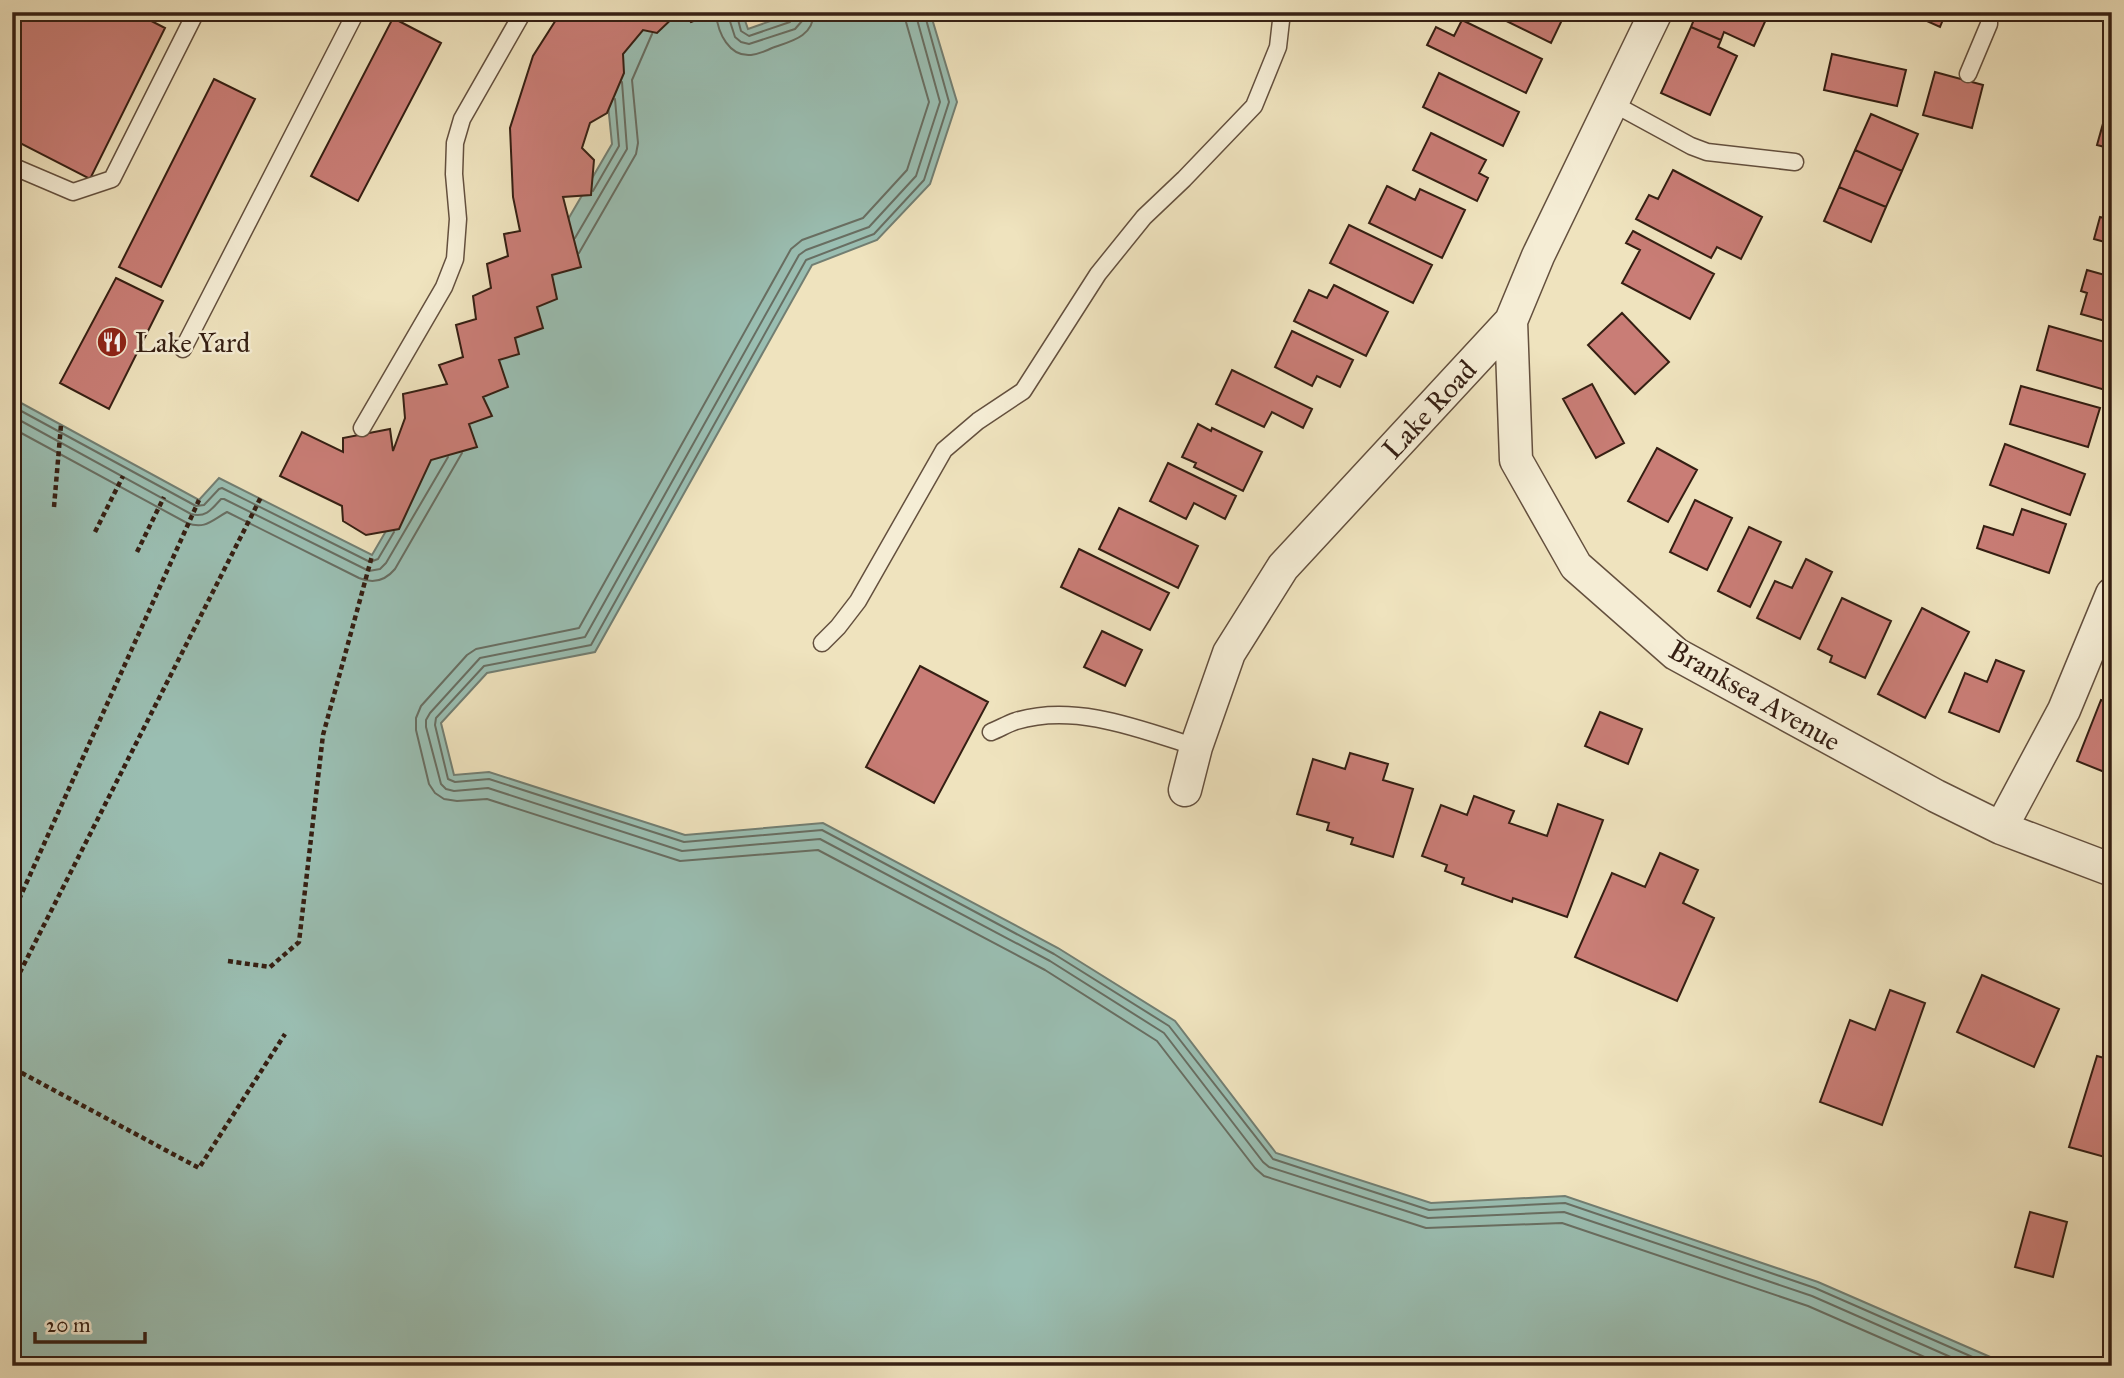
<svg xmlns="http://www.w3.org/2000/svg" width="2124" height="1378" font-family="'IM FELL Great Primer',serif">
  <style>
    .water { fill: #9abeb2; stroke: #727e72; stroke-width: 2 }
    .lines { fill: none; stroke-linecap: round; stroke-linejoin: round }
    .shore { stroke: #686e62; stroke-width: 2 }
    .building { fill: #c97d76; stroke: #351f13; stroke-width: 2 }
    .service-casing { stroke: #64503e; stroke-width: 19 }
    .minor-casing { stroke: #64503e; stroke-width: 35 }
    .path { stroke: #351f13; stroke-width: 4.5; stroke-dasharray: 5 3.5; stroke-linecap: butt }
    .service { stroke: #f5edd5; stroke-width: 16 }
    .minor { stroke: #f5edd5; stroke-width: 32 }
    .labels { text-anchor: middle; stroke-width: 5; stroke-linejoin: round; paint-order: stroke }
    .poi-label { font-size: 28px; fill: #351f13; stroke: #f5edd5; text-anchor: start }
    .street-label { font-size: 28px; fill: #351f13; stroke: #f5edd5 }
  </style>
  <rect width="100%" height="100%" fill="#efe3be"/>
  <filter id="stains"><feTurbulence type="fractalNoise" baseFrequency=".00286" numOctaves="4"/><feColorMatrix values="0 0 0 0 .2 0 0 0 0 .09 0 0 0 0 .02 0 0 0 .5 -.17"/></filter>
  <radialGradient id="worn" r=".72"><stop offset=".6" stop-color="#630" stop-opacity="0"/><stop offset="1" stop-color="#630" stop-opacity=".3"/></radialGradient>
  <path class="water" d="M633,12H742L748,29L796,12H930L957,102L930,184L877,240L812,265L595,652L487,673L441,723L454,775L489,772L685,835L823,823L1058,948L1175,1021L1276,1153L1431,1203L1565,1196L1818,1282L2011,1366H12V398L199,500L219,478L372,555L612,144L605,75Z"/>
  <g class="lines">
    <path class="shore" d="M727,12L735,37L741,42L749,44L795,29L802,21L803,12
      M736,12L741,31L749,36L790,22L794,17V12
      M904,12L906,22L929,102L907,170L863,218L802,240L791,249L579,628L476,649L467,655L421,706L416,718V730L429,784L435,793L444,799L457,801L487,799L680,861L818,850L1045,970L1157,1041L1255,1168L1264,1176L1426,1228L1562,1223L1808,1306L1945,1366
      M915,12L940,102L916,176L869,227L806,250L799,255L585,637L480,658L430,713L426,720V727L441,784L446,789L454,791L488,788L682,851L820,839L1050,961L1164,1033L1263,1162L1269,1167L1428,1218L1564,1212L1812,1296L1971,1366
      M924,12L949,102L924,180L874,234L806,260L591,645L484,666L436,718L435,725L448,779L455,782L489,779L684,842L822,830L1054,954L1169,1026L1273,1159L1429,1210L1565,1203L1815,1288L1993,1366
      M716,14C718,33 729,57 751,55C758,54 766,51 772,48C792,41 813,37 814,12
      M593,191L619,146L615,99
      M575,238L627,149L622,82
      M579,253L636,154L638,143L632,80L652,34
      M12,406L196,506L204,505L219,489L222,488L370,562L378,559L394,532
      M12,416L191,514C206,518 212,509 221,499H224L369,571L380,569L386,563L448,457
      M12,428L187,523C205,530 212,520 227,512L359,578C373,584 385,581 395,569L462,453"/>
  </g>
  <path class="building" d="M12,12H134L165,28L90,179L12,139Z
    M561,12H679L657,33L643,30L623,54L624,73L607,113L590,123L582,148L594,160L591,195L563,197L581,267L552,275L557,299L537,307L543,328L515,338L519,354L499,360L508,387L483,397L492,416L469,424L477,447L431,460L399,529L366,535L343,521L342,506L280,476L302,432L343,452V438L390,429L393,451L405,418L403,394L447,384L439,365L463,357L456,325L476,319L473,296L491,288L487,264L508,256L504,234L520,231L513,197L510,128L533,56Z
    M683,12H716L691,22Z
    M1488,12H1546L1562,20L1551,43Z
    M1697,12H1761L1768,15L1754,46L1724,32L1721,40L1691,27Z
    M1907,12H1946L1940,27Z
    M393,18L441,43L358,201L311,176Z
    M1462,20L1542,59L1526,93L1427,45L1436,27L1454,36Z
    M1691,27L1721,40L1718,47L1737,56L1710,115L1661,93Z
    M1832,54L1906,70L1897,106L1824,90Z
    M1935,72L1983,85L1972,128L1923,115Z
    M1439,73L1519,112L1503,146L1423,107Z
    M214,79L255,99L161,287L119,267Z
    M1871,114L1918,134L1902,171L1855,150Z
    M2104,120L2112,122V149L2097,145Z
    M1431,133L1486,160L1479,173L1488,178L1477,201L1413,170Z
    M1855,150L1902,171L1886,207L1839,187Z
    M1673,170L1762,217L1741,259L1717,247L1711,258L1636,219L1649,195L1658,199Z
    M1387,186L1415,200L1420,189L1465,210L1442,258L1369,223Z
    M1839,187L1886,207L1871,242L1824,221Z
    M2100,217L2112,220V244L2094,239Z
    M1349,225L1432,265L1413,303L1330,263Z
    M1633,231L1714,274L1690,319L1622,283L1640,250L1626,243Z
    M2087,270L2112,277V323L2081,314L2087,293L2081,291Z
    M116,278L163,301L109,409L60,383Z
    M1334,285L1388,312L1366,356L1294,321L1309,290L1327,298Z
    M1622,313L1669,362L1635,394L1588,345Z
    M2049,326L2112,344V392L2037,370Z
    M1292,331L1353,360L1340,387L1317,376L1312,386L1275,367Z
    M1232,370L1312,409L1303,428L1272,412L1264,427L1216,404Z
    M1592,384L1624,443L1596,458L1563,399Z
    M2021,386L2100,408L2088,447L2010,424Z
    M1198,424L1211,431L1212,428L1262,452L1243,491L1194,467L1196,463L1182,457Z
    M2005,444L2085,474L2070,515L1990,485Z
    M1657,448L1697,470L1668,522L1628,501Z
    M1168,463L1236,496L1225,519L1194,503L1186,519L1150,501Z
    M1695,500L1732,518L1707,570L1670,552Z
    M1119,508L1198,546L1178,588L1099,549Z
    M2022,509L2066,524L2049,573L1977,548L1984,526L2013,535Z
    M1749,527L1781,542L1750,607L1718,591Z
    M1079,549L1169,593L1150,630L1061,587Z
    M1806,559L1832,572L1800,639L1757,618L1775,581L1792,588Z
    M1842,598L1891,621L1865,678L1830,662L1832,656L1818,649Z
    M1922,608L1969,632L1925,718L1878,694Z
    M1102,631L1142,650L1125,686L1084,667Z
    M1996,660L2024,671L1999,732L1949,712L1965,673L1987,682Z
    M920,666L988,702L934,803L866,767Z
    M2101,700L2112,704V775L2077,761Z
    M1600,712L1642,729L1628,764L1585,746Z
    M1350,753L1388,764L1383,780L1413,789L1393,857L1351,844L1353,838L1327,830L1329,823L1297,814L1313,759L1345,769Z
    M1474,796L1514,811L1509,823L1547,836L1558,804L1603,820L1567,917L1513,898L1512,902L1462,884L1464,878L1445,871L1447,865L1422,856L1441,805L1467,815Z
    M1660,853L1698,870L1683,903L1714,918L1677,1001L1575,957L1612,873L1645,887Z
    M1982,975L2059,1009L2034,1067L1957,1032Z
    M1890,990L1925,1003L1882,1125L1820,1102L1850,1020L1875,1030Z
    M2097,1056L2112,1060V1159L2069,1147Z
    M2030,1212L2067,1222L2053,1277L2015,1267Z"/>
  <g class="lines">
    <g class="service-casing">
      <path id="service" d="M1968,74L1989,24V12
        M1612,103L1691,146L1707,152L1795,162
        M12,166L73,192L112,179L196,12
        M183,349L356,12
        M362,428L444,287L455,259L458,219L454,174L455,143L462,119L523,12
        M822,643L838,627L858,601L944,450L978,421L1023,391L1098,274L1144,217L1184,179L1254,106L1278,47L1282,12
        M991,732C999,729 1007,724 1016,721C1075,703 1140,729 1196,747"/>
    </g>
    <g class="minor-casing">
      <path id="minor" d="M1511,321L1516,460L1576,566L1676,654L1936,796L2001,828L2112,870
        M1185,790L1196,747L1229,653L1283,567L1511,321L1538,256L1656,12
        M2001,828L2064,710L2112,594"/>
    </g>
    <path class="path" d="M54,507L61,425
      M95,532L123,476
      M137,552L164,497
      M12,915L199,500
      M228,961L270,967L299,942L323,735L372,556
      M12,988L261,497
      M12,1059L20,1072L199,1168L285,1034"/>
    <use href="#service" class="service"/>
    <use href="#minor" class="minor"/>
  </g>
  <defs>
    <g id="restaurant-disc" transform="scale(1.575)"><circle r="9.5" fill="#8f2418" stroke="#f5edd5"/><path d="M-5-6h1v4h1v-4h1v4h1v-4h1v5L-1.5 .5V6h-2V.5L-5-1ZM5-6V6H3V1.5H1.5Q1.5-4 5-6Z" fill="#fff"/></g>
  </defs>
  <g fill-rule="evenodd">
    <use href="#restaurant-disc" x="112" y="342"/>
  </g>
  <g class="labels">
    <g class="poi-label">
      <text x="135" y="352">Lake Yard</text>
    </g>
    <g class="street-label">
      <text transform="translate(1429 409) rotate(-47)" y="10">Lake Road</text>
      <text transform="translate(1755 695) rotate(30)" y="10">Branksea Avenue</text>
    </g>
  </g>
  <rect width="2124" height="1378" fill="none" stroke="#efe3be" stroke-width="42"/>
  <rect x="14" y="14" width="2096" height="1350" fill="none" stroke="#351f13" stroke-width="3.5"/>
  <rect x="21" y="21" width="2082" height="1336" fill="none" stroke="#351f13" stroke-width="2"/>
  <path d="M35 1332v10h110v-10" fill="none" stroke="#351f13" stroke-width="3.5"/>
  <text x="46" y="1332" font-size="21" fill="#351f13" stroke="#f5edd5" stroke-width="5" paint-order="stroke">20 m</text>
  <rect width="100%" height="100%" filter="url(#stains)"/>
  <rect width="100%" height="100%" fill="url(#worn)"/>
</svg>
